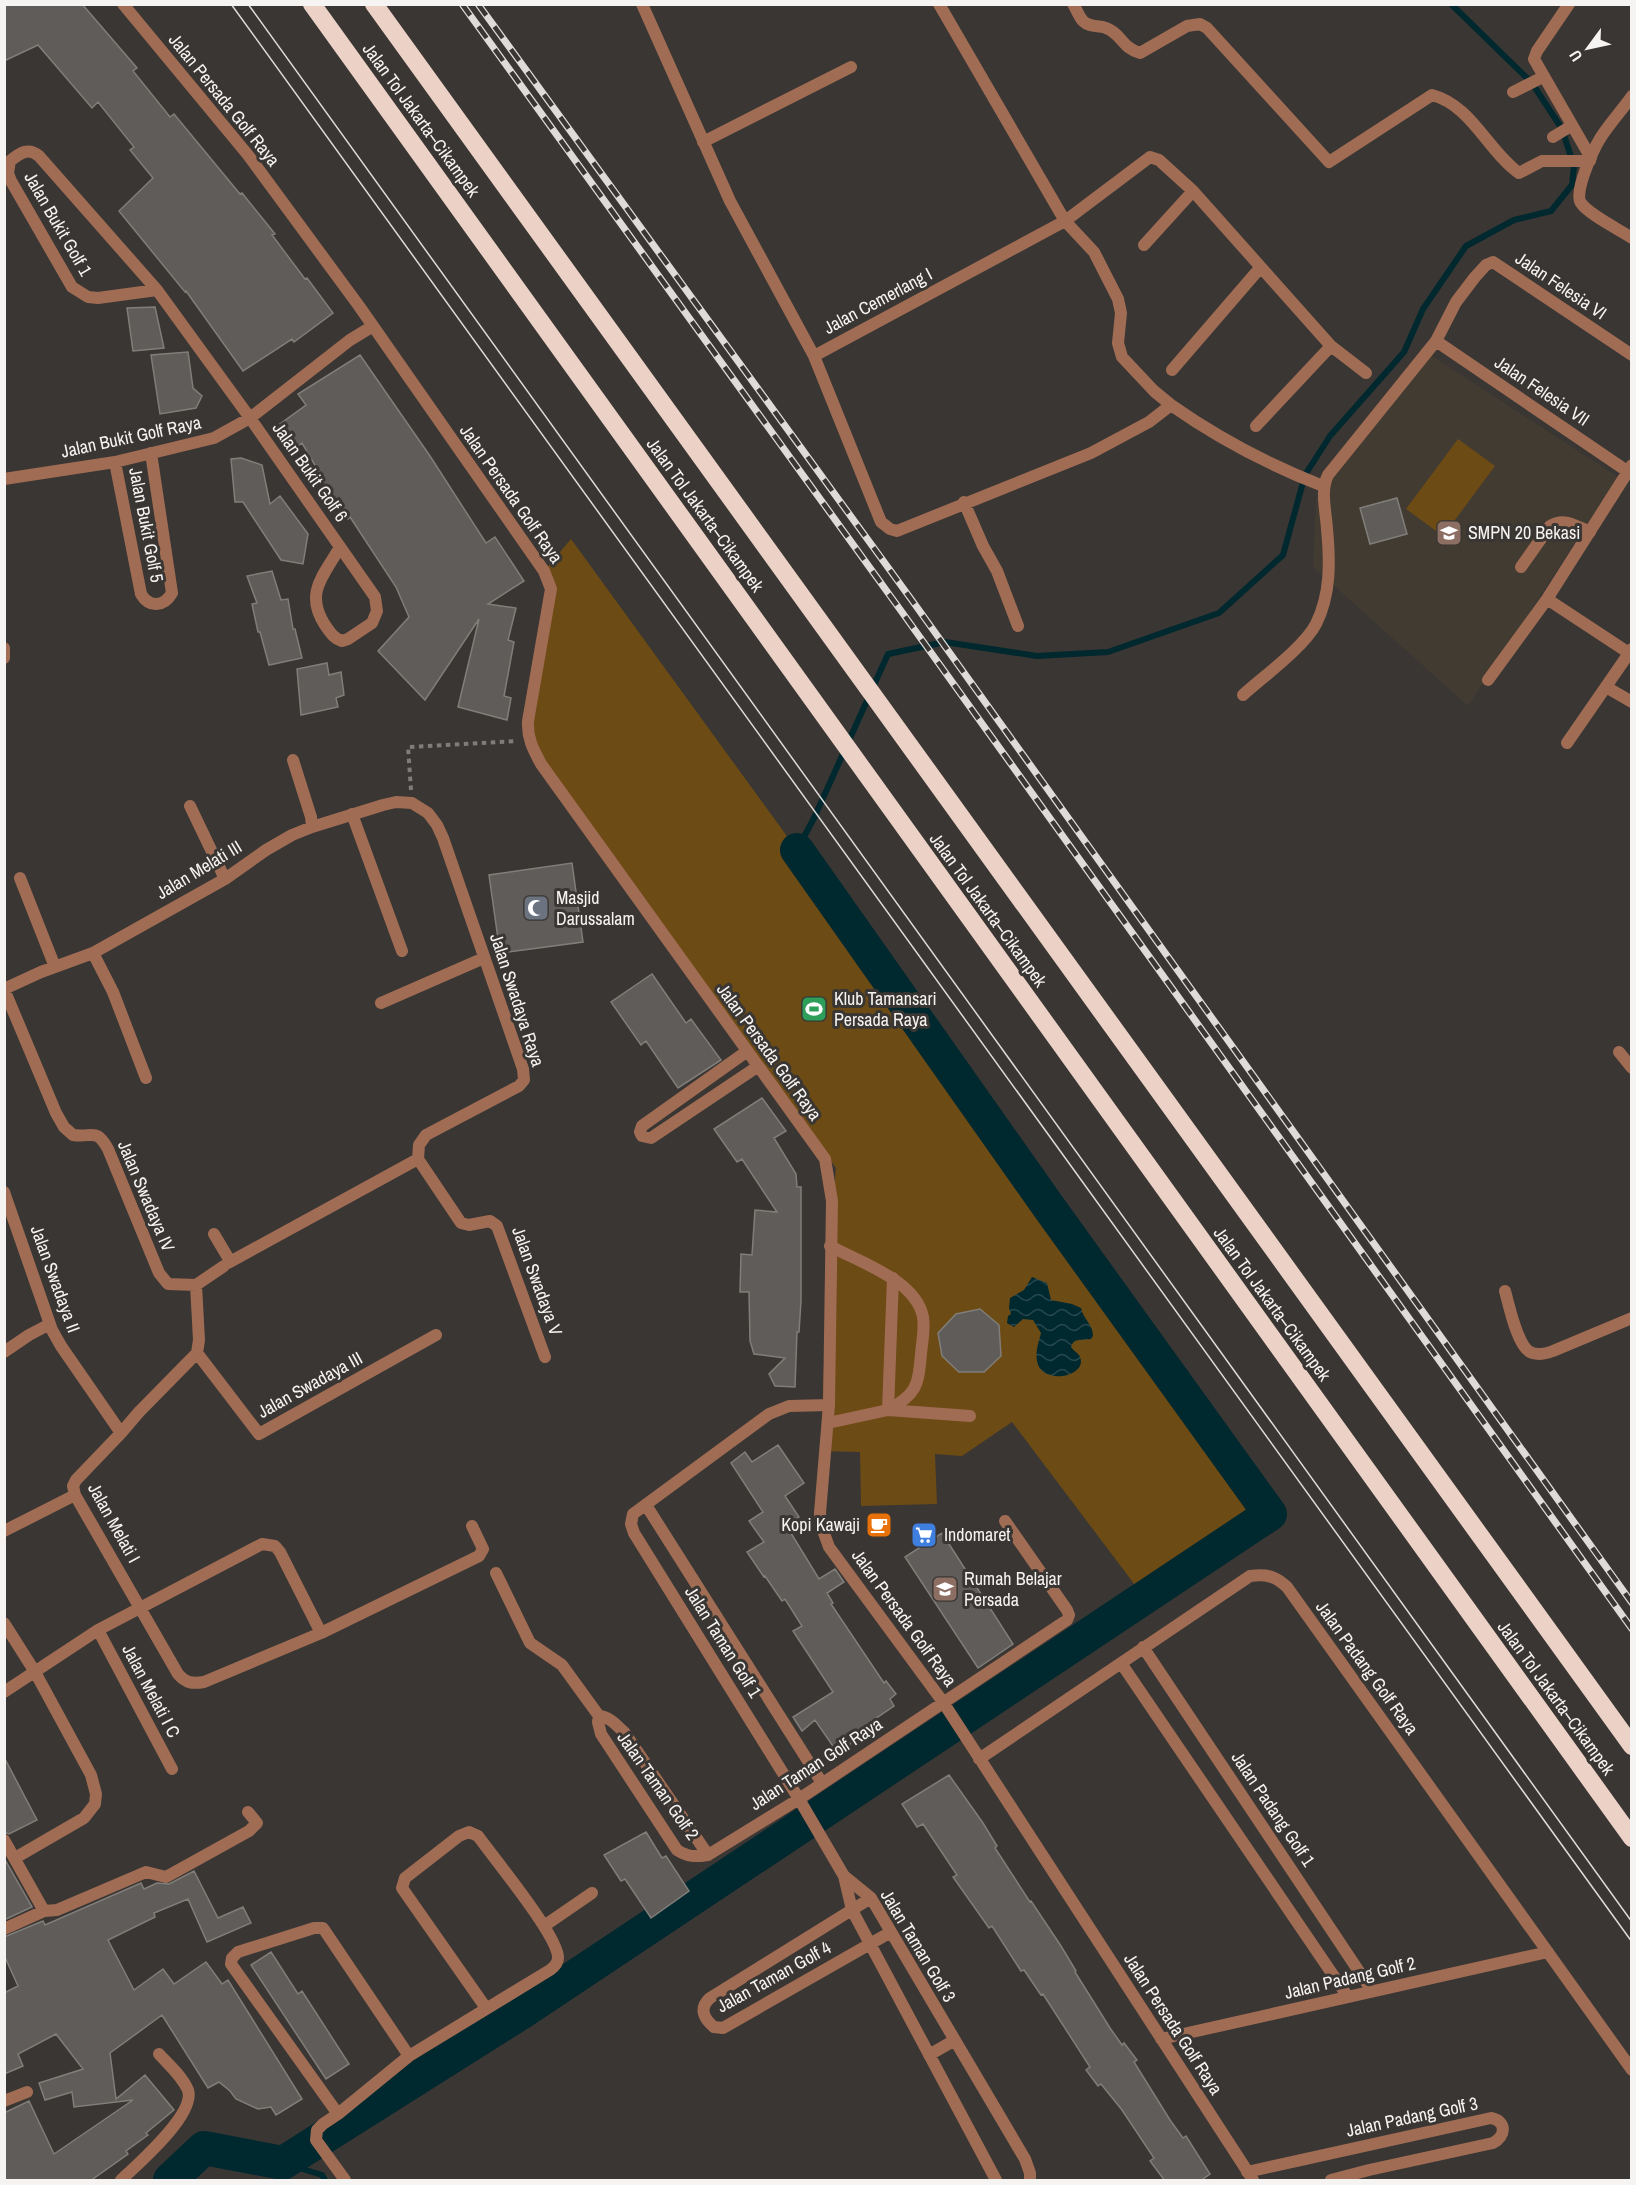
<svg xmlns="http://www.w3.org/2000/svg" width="1636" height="2185" font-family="'Archivo Narrow',sans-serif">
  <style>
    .built { fill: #423b32 }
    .park { fill: #6d4b15 }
    .water { fill: url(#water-waves) }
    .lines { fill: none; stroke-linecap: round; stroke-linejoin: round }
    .stream { stroke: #00282f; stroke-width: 6 }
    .river { stroke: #00282f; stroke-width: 34 }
    .building { fill: #5f5c59; stroke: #817e7a; stroke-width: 1.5 }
    .path { stroke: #7f7c79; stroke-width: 4; stroke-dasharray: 4.5 4.5; stroke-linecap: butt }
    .lane { stroke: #a16c54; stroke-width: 12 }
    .street { stroke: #a16c54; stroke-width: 12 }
    .highway { stroke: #ecd1c6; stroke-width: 18 }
    .tram { stroke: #dedbd9; stroke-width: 1.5 }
    .rail-casing { stroke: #dedbd9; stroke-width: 7 }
    .rail { stroke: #393633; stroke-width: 4.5; stroke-dasharray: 14; stroke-linecap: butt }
    .labels { text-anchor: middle; stroke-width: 6; stroke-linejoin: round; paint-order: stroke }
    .street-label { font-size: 18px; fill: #f6f4f2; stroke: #393633 }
    .poi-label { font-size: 18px; fill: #f6f4f2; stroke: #393633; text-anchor: start }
  </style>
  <defs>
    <pattern id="water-waves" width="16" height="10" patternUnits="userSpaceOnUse" patternTransform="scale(1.5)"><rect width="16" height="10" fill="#00282f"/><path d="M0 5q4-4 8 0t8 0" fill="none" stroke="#26484e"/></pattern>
  </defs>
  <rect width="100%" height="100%" fill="#393633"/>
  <path class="built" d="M1426,352L1618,477L1468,706L1313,567L1316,499Z"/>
  <path class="park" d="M1458,439L1495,466L1443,536L1406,509Z
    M571,539L797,850L1048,1206L1270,1514L1144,1597L1012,1422L962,1456L935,1454L937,1504L861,1506L860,1452L821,1451L828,1247L836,1168L541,764L530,740L550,600L544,571Z"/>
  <path class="water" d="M1032,1277L1047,1283L1051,1300L1072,1304L1081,1308C1083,1319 1093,1324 1093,1336L1091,1339C1082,1341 1074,1337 1071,1347C1073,1350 1079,1354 1080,1357C1088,1377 1041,1386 1037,1361C1035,1352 1039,1341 1041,1333L1033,1320L1023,1319L1014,1327L1007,1323L1008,1316L1011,1314L1009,1308L1010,1298L1024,1290Z"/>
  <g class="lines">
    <path class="stream" d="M797,850L814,818L888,654L945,642L1037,656L1108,652L1219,613L1283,555L1305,475L1330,436L1404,352L1423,309L1466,246L1514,220L1551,211L1572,185L1574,166L1562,129L1532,83L1451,4
      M283,2163L322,2175L325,2180"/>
    <path class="river" d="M170,2180L204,2148L283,2163L519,2014L1270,1514L1048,1206L797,850"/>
  </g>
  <path class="building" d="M4,4H82L137,68L133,71L170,117L174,114L240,194L242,193L275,234L272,235L305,279L307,278L333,313L294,342L292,339L243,371L186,291L185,292L119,211L153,178L130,150L134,147L98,102L92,108L38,45L4,61Z
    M155,307L164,348L133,351L127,308Z
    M188,352L193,388L202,396L196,408L160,414L151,355Z
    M360,355L430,456L486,543L495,537L524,581L488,604L516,608L508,640L514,642L504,696L511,698L507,720L458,707L479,619L425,700L378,651L409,617L396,587L350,517L348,519L314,475L319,472L302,443L295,448L280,424L306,405L298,394Z
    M241,458L262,465L270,504L280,496L308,534L303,564L281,560L243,502H235L231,459Z
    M1397,498L1407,534L1370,544L1360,508Z
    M272,571L281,600L288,599L293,629H295L302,658L269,665L260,632H258L252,604L257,603L247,576Z
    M327,663L329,675L341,672L344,695L336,698L338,707L301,715L297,669Z
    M572,863L583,942L500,953L489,875Z
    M652,974L686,1023L691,1019L721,1060L678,1088L646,1041L641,1045L611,1002Z
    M762,1098L786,1131L774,1138L796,1174L797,1187H801V1301L799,1332H797L795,1387L775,1386L769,1374L785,1358L754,1354L750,1341L749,1292H740L741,1254L752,1255L755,1210L777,1212L742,1159L737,1162L714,1129Z
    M980,1309L999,1325L1001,1356L984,1372H959L942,1356L938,1333L956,1314Z
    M778,1445L804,1483L785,1496L799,1517L786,1525L819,1579L835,1569L844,1582L827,1593L833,1603L831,1604L884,1683L886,1681L896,1694L890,1699L894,1706L853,1734L857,1740L837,1752L815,1720L802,1731L793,1717L833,1692L793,1631L802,1626L785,1599L782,1601L765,1576L764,1577L747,1552L764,1542L749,1521L763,1512L731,1463L745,1452L752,1462Z
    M942,1533L1013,1644L978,1668L905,1557Z
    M4,1757L37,1820L9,1834L4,1832Z
    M949,1775L983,1823L997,1846L995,1848L1030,1902L1031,1901L1061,1946L1076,1971L1075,1972L1110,2028L1122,2045L1124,2043L1137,2060L1134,2062L1170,2120L1183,2138L1186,2136L1210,2174L1200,2181H1165L1150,2161L1154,2158L1122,2110L1101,2084L1098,2086L1086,2070L1090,2067L1043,1994L1041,1995L1024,1970L1021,1971L992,1926L989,1928L953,1877L957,1875L923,1824L917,1827L902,1804Z
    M646,1832L662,1858L666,1856L689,1891L651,1918L625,1879L621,1881L604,1855Z
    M4,1858L32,1907L4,1920Z
    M194,1871L218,1918L243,1907L251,1923L207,1942L188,1899L154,1913L155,1917L108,1940L134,1990L163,1969L174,1984L206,1962L222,1984L228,1980L302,2099L276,2115L271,2107L258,2109L236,2099L230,2091L219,2082L208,2088L162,2015L110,2053L116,2099L145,2075L174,2110L146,2133L148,2135L126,2151L128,2154L90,2181H4V2113L29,2101L54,2154L133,2100L74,2107L72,2092L45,2100L39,2083L83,2069L56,2034L18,2054L23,2066L4,2074V1993L18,1986L4,1955V1937L43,1921L45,1925L141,1883L144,1889L157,1883L169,1884Z
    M271,1952L298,1994L302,1991L349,2064L326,2079L251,1965Z"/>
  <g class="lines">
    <path class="path" d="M411,790L408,747L517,741"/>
    <path class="lane" d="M1513,92L1543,77
      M1553,137L1571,126
      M1521,567L1550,526C1564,517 1576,526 1590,532
      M830,1246C859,1262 916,1280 923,1317C925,1329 922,1342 921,1354C918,1386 917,1394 888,1410
      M888,1410L893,1278
      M828,1423L888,1410L970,1416"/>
    <path class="street" d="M123,4L248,155L359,306L544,571L551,589L528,721C527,738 533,749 541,764L825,1159L832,1201L829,1405L820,1513L821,1525L829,1547L943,1702L1253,2180
      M642,4L730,201L814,356L881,522L890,529L897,531L1091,453L1149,422L1171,405C1218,438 1269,465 1323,486
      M939,4L1065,221L1094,252L1118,299L1121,313L1118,343L1122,357L1154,391L1171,405
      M1073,4C1077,10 1079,17 1083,21C1090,28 1098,25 1106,28C1121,33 1122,48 1140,53L1187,26L1200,24L1207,28L1329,162L1432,95C1471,105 1488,151 1519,173L1542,161H1590
      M1569,4L1537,51L1534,59L1591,158
      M1632,96C1622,110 1610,123 1601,137C1594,148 1573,193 1581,203C1588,214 1620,230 1632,238
      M703,142L851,67
      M1144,245L1193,191
      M157,290L98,298L88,297L72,287L11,181L8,173L10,161C20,153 28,147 39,156L157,290L250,418L375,597L377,611L372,623L348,639L342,641C333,638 330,632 325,625C304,593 324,575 340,547
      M1436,341L1627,471
      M814,356L1065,221L1150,157L1159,160L1193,191L1331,346L1366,373
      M1172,370L1260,268
      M1256,426L1331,346
      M115,462L141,594C149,608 164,607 172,593L151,453
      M4,479L115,462L214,438L250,418L350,340L373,326
      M964,502L983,546L997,571L1018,626
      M1547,599L1629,653
      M4,648V658
      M1488,680L1547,599L1632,465
      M1606,687L1632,702
      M1243,695C1264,676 1304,647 1316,624C1331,594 1330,561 1327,529C1326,511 1320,491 1328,475L1436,341L1456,302L1475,277L1486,265L1493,262L1632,355
      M1567,743L1632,649
      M293,760L311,817L312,827
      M190,806L225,879
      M352,814L402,951
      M20,878L55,967
      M93,953L113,992L146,1078
      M381,1003L484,958
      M746,1052L642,1126L640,1132L642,1136L651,1138L757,1067
      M1619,1052L1632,1068
      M418,1159L461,1223L469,1225L490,1221L497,1226L545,1357
      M4,1192L52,1330L61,1346L121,1433
      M214,1234L230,1261
      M224,1266L196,1285L199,1340L197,1353L139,1412L121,1433L76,1480L73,1486L75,1495L178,1674C186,1683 192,1684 204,1682L321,1633L479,1556L483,1549L472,1526
      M196,1285L168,1284L159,1273L108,1149C96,1127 93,1138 73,1135L64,1127L56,1113L4,989L41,972L93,953L225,879L266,850L292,835L312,827L383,805L396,802L412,803L428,813L437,825L443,838L523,1069L524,1080L519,1086L426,1135L419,1145L418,1159L228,1263
      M1505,1291C1509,1305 1517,1345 1530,1352C1537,1356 1545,1354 1553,1351L1632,1318
      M4,1352L29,1335L50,1324
      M197,1353L259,1434L436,1335
      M829,1405L789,1406L769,1414L633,1514L631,1524L634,1533L799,1799L844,1876L852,1910L996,2180
      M646,1505L822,1783
      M4,1531L75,1495
      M496,1573L530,1643L562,1665L599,1716C610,1717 616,1725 624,1732L708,1855C695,1857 688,1857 677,1850L601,1734L598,1722L599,1716
      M4,1623L35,1672L91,1775L96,1794L95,1804L84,1818L15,1858
      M98,1630L172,1769
      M1143,1647L1372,1991
      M1121,1663L1348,1997
      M4,1692L98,1630L262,1544L275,1546L280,1552L321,1633
      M979,1759L1250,1576C1267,1574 1275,1576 1287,1587L1632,2070
      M4,1840L44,1911
      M708,1855L799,1799L1067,1620L1069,1615L1067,1610L1005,1521
      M844,1876L871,1898L1025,2159L1030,2173V2180
      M871,1898L710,1998C699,2008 703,2018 714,2027L723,2028L891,1932
      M544,1926L592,1893
      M4,1929L44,1911L57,1910L146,1872L166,1877L249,1831L257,1823L248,1812
      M1161,2039L1548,1952
      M929,2055L955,2040
      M4,2101L27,2092
      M338,2114L231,1964L232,1958L238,1952L314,1928H323L409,2056
      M1247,2172L1491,2118C1507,2121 1506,2136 1493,2143L1369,2170L1331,2180
      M121,2180C138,2164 196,2114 188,2090C182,2076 169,2065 159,2054
      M345,2180L316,2140L317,2130L323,2124L338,2114L409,2056L550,1970C554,1967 558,1963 558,1958C559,1937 493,1857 478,1836L469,1832L459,1836L405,1878L402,1888L486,2008"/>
    <path class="highway" d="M312,4L1632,1838
      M374,4L1632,1746"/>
    <path class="tram" d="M231,4L1632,1942
      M248,4L1632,1922"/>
    <g class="rail-casing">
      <path id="rail" d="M462,4L899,608L1632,1629
        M478,4L911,599L1632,1603"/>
    </g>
    <use href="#rail" class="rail"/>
  </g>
  <defs>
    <g id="school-square" transform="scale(1.35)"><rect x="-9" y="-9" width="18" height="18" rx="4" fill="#8d6e63" stroke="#393633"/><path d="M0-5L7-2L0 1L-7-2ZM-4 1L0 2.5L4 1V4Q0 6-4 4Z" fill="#fff"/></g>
    <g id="mosque-square" transform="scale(1.35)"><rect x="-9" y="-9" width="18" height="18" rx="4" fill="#6b7280" stroke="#393633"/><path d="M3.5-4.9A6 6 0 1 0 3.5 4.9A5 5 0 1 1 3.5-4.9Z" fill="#fff"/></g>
    <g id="stadium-square" transform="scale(1.35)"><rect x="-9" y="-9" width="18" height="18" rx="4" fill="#2e9e5b" stroke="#393633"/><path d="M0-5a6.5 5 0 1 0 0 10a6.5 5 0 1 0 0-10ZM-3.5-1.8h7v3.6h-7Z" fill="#fff"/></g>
    <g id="cafe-square" transform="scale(1.35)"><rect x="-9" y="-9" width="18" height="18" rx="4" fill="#e8710a" stroke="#393633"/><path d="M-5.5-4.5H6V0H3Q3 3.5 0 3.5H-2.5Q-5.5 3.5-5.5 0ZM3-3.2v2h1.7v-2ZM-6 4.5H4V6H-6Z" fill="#fff"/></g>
    <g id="supermarket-square" transform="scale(1.35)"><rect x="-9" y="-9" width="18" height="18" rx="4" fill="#3f7fe0" stroke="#393633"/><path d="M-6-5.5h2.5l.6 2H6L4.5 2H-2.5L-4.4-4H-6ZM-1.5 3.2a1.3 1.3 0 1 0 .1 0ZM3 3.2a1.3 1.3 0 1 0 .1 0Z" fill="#fff"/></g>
  </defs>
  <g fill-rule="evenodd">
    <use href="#school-square" x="1449" y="533"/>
    <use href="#mosque-square" x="536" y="908"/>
    <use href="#stadium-square" x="814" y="1009"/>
    <use href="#cafe-square" x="879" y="1525"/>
    <use href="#supermarket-square" x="924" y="1535"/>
    <use href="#school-square" x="945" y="1589"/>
  </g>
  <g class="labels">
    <g class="street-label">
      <text transform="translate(224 100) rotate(51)" y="6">Jalan Persada Golf Raya</text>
      <text transform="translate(421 120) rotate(54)" y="6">Jalan Tol Jakarta–Cikampek</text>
      <text transform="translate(58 224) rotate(60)" y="6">Jalan Bukit Golf 1</text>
      <text transform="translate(1561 286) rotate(34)" y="6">Jalan Felesia VI</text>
      <text transform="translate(878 301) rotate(-28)" y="6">Jalan Cemerlang I</text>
      <text transform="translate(1542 391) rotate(34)" y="6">Jalan Felesia VII</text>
      <text transform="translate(131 437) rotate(-12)" y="6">Jalan Bukit Golf Raya</text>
      <text transform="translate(310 472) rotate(55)" y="6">Jalan Bukit Golf 6</text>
      <text transform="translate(511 494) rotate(55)" y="6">Jalan Persada Golf Raya</text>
      <text transform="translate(705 515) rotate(54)" y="6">Jalan Tol Jakarta–Cikampek</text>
      <text transform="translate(146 525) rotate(79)" y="6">Jalan Bukit Golf 5</text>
      <text transform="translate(199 870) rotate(-31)" y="6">Jalan Melati III</text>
      <text transform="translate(988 910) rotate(54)" y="6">Jalan Tol Jakarta–Cikampek</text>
      <text transform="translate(517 1000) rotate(72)" y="6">Jalan Swadaya Raya</text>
      <text transform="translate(769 1052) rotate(54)" y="6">Jalan Persada Golf Raya</text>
      <text transform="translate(146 1196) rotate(67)" y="6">Jalan Swadaya IV</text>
      <text transform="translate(55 1279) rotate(70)" y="6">Jalan Swadaya II</text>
      <text transform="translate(537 1281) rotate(70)" y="6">Jalan Swadaya V</text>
      <text transform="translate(1272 1304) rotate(54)" y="6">Jalan Tol Jakarta–Cikampek</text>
      <text transform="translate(310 1385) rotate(-29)" y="6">Jalan Swadaya III</text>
      <text transform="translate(114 1523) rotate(61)" y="6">Jalan Melati I</text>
      <text transform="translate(904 1618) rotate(54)" y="6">Jalan Persada Golf Raya</text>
      <text transform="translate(723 1642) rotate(58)" y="6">Jalan Taman Golf 1</text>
      <text transform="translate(1367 1668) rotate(54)" y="6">Jalan Padang Golf Raya</text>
      <text transform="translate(151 1691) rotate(62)" y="6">Jalan Melati I C</text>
      <text transform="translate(1556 1698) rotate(54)" y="6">Jalan Tol Jakarta–Cikampek</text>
      <text transform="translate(816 1764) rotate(-33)" y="6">Jalan Taman Golf Raya</text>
      <text transform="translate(658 1786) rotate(55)" y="6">Jalan Taman Golf 2</text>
      <text transform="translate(1273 1809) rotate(56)" y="6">Jalan Padang Golf 1</text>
      <text transform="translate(918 1946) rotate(59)" y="6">Jalan Taman Golf 3</text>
      <text transform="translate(774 1977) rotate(-29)" y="6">Jalan Taman Golf 4</text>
      <text transform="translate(1350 1978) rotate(-13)" y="6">Jalan Padang Golf 2</text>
      <text transform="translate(1173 2024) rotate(57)" y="6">Jalan Persada Golf Raya</text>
      <text transform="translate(1412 2117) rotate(-12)" y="6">Jalan Padang Golf 3</text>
    </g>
    <g class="poi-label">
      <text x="1468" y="539">SMPN 20 Bekasi</text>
      <text x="556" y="904">Masjid<tspan x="556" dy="21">Darussalam</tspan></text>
      <text x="834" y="1005">Klub Tamansari<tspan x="834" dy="21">Persada Raya</tspan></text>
      <text x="860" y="1531" text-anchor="end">Kopi Kawaji</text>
      <text x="944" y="1541">Indomaret</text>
      <text x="964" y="1585">Rumah Belajar<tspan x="964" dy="21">Persada</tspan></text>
    </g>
  </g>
  <rect width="1636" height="2185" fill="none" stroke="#f6f4f2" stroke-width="12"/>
  <g transform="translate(1588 48) rotate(237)" stroke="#393633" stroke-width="4.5" paint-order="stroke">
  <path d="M0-4.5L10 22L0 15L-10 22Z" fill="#f6f4f2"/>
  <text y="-9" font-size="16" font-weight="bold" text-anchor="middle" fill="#f6f4f2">U</text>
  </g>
</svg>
